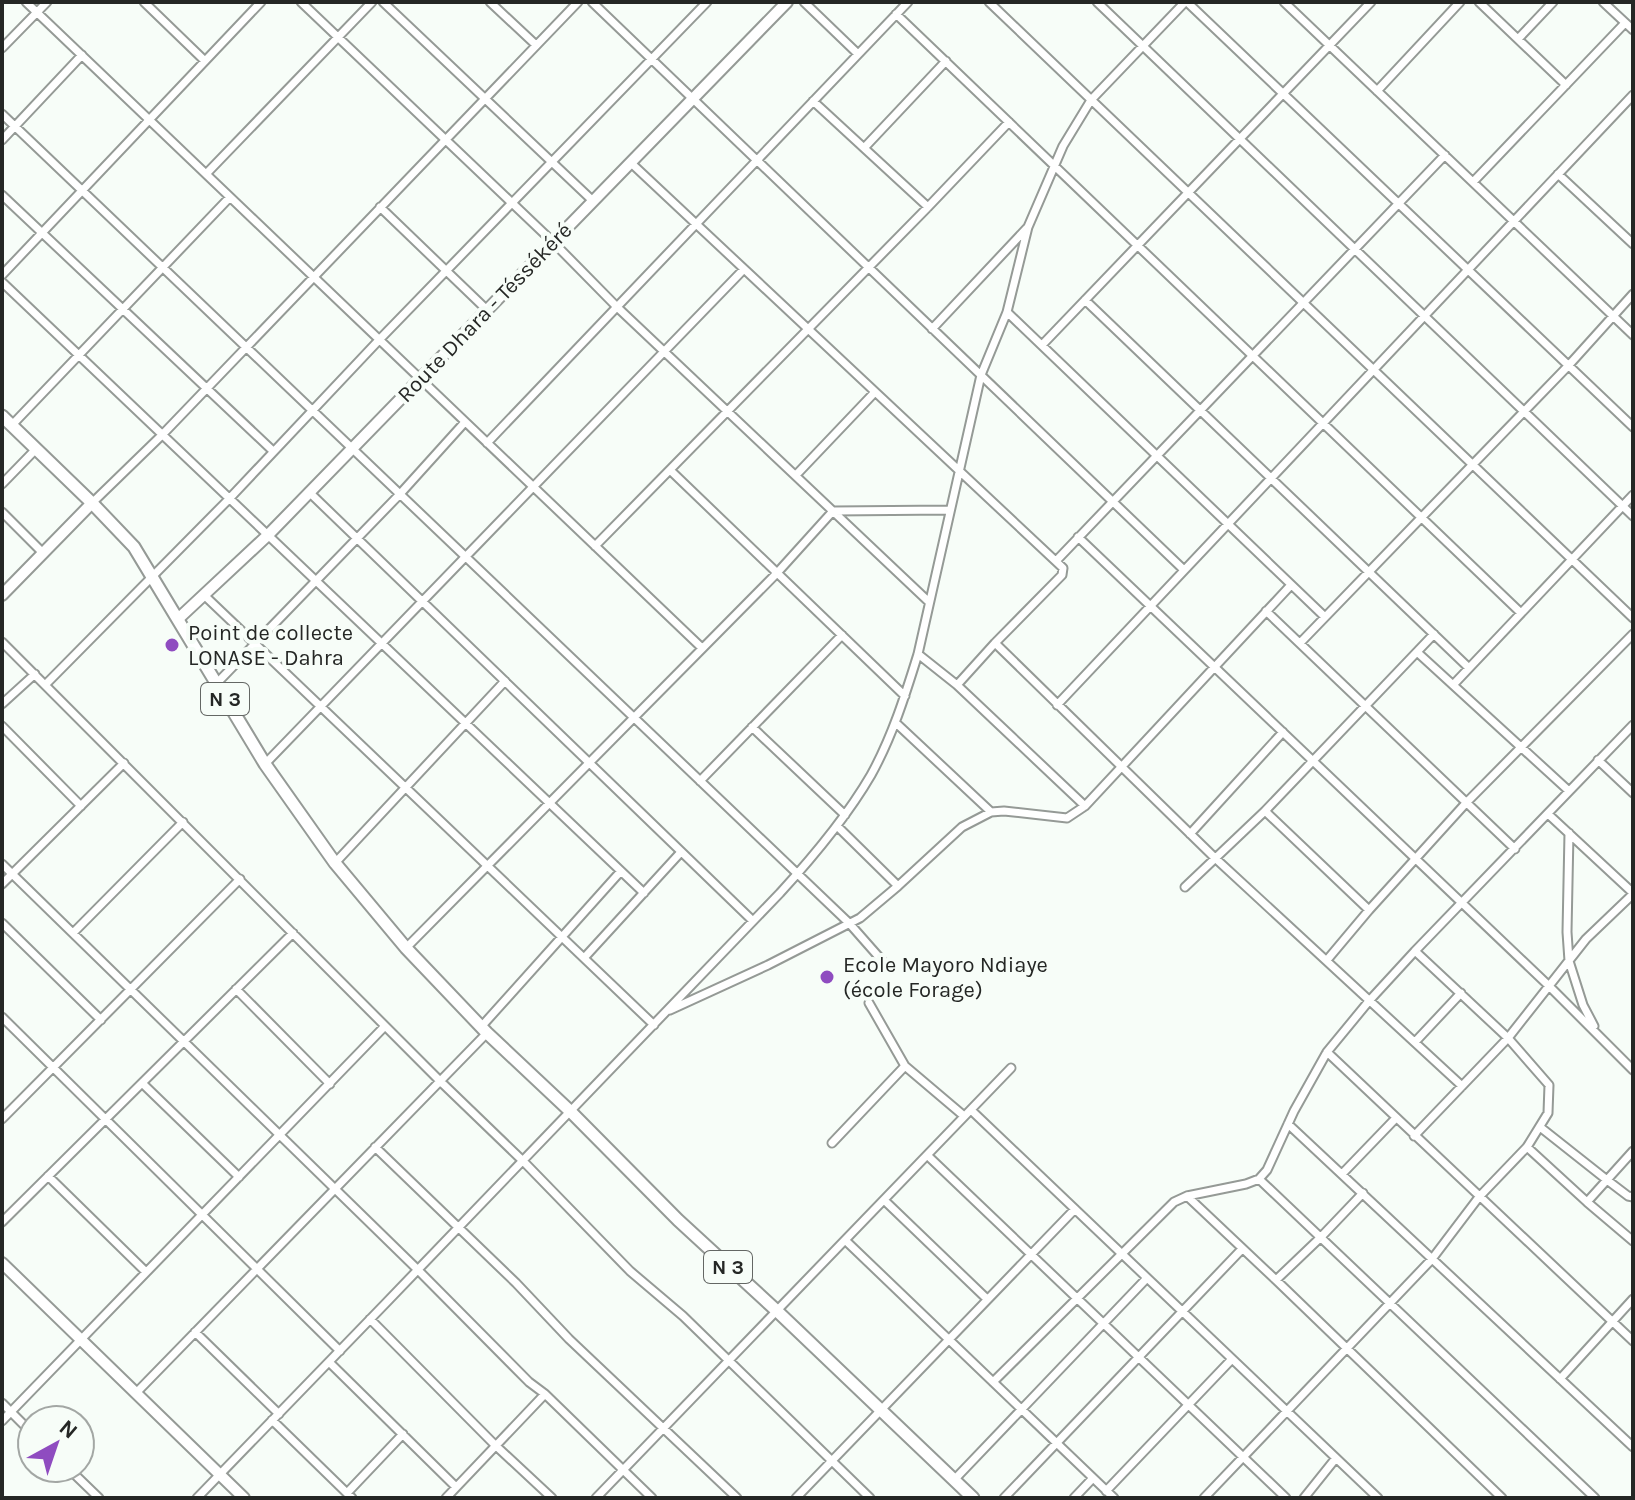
<svg xmlns="http://www.w3.org/2000/svg" width="1635" height="1500" font-family="Karla,sans-serif">
  <style>
    .lines { fill: none; stroke-linecap: round; stroke-linejoin: round }
    .street-casing { stroke: #959a96; stroke-width: 11 }
    .secondary-casing { stroke: #959a96; stroke-width: 14 }
    .primary-casing { stroke: #959a96; stroke-width: 15 }
    .street { stroke: #fff; stroke-width: 7 }
    .secondary { stroke: #fff; stroke-width: 10 }
    .primary { stroke: #fff; stroke-width: 11 }
    .poi-dot { fill: #8f4cc0; stroke: #f7fdf8; stroke-width: 3 }
    .labels { text-anchor: middle; stroke-width: 8; stroke-linejoin: round; paint-order: stroke }
    .shield { fill: #f7fdf8; stroke: #646764; stroke-width: 2 }
    .shield-label { font-size: 20px; font-weight: bold; fill: #252725 }
    .street-label { font-size: 22px; fill: #252725; stroke: #f7fdf8 }
    .poi-label { font-size: 22px; fill: #252725; stroke: #f7fdf8; text-anchor: start }
  </style>
  <rect width="100%" height="100%" fill="#f7fdf8"/>
  <g class="lines">
    <g class="street-casing">
      <path id="street" d="M26,2L702,648
        M144,2L205,61
        M301,2L553,242L617,307L929,602
        M383,2L593,201
        M490,2L536,45
        M592,2L1184,570
        M804,2L858,54
        M989,2L1633,618
        M1097,2L1633,516
        M1187,2L1633,427
        M1284,2L1633,335
        M1479,2L1566,85
        M1603,2L1633,30
        M896,14L1521,613
        M1518,39L1553,2
        M2,48L47,2
        M1377,91L1460,2
        M813,101L928,207
        M2,114L849,923L886,965
        M2,140L82,55
        M864,148L946,61
        M630,162L1063,568L1062,575L995,643L957,685
        M206,174L372,2
        M1558,174L1633,244
        M1473,182L1625,23
        M2,195L273,451
        M380,207L487,310
        M2,275L261,2
        M2,282L644,893
        M1085,300L1469,668
        M1007,312L1325,617
        M932,329L1027,228
        M1042,345L1371,2
        M12,425L230,197
        M487,443L908,2
        M670,470L905,696
        M796,475L875,392
        M2,484L37,448
        M309,492L753,921
        M92,503L162,435L578,2
        M2,512L43,553
        M1078,537L1548,985L1633,1070
        M595,546L928,207L1009,122
        M1056,561L1445,155
        M205,596L654,1025
        M1266,611L1515,849
        M2,642L440,1081L524,1162L630,1271L683,1316L870,1498
        M995,643L1215,858L1462,1086
        M1300,643L1569,365L1633,294
        M1417,652L1569,791
        M918,654L957,685L1085,806
        M46,684L229,499L379,340L707,2
        M216,684L400,494L465,422
        M1453,685L1633,495
        M2,704L35,674
        M1057,705L1633,95
        M896,723L991,812
        M2,726L81,806
        M752,727L845,815
        M1598,760L1633,793
        M265,764L744,269
        M700,781L842,635
        M1265,811L1369,910
        M1548,814L1633,893
        M837,826L898,886
        M1569,833L1567,932L1569,961L1583,1005L1594,1026
        M1190,834L1283,732
        M335,863L505,681
        M2,864L417,1269L529,1382L545,1394L652,1498
        M2,884L124,763
        M1185,887L1265,811L1434,634
        M2,923L101,1020
        M73,933L183,822
        M406,948L777,573L833,511L950,510
        M584,958L681,852
        M1327,960L1369,910L1466,803L1633,634
        M236,989L330,1084
        M869,1003L905,1066L964,1116
        M670,1010L768,965L860,918L898,886L962,827L991,812L1004,811L1067,818L1085,806L1291,585
        M2,1017L340,1351
        M481,1027L621,871
        M1415,1042L1461,993
        M1327,1052L1633,1341
        M142,1083L239,1177
        M971,1110L1378,1498
        M2,1119L240,879
        M1288,1124L1633,1447
        M1540,1127L1607,1180L1628,1196L1633,1197
        M1414,1136L1508,1038L1586,939L1633,894
        M832,1143L905,1066
        M375,1147L516,1283L569,1339L737,1498
        M1527,1147L1587,1202L1633,1241
        M927,1155L1286,1498
        M1342,1174L1396,1118
        M48,1176L146,1272
        M1259,1179L1595,1498
        M1187,1196L1276,1280L1502,1498
        M884,1200L987,1299
        M1587,1202L1633,1151
        M2,1222L293,933
        M845,1240L1114,1498
        M1276,1280L1321,1237L1363,1193
        M370,1319L495,1445L552,1498
        M195,1332L279,1414
        M329,1362L456,1487
        M1560,1379L1633,1299
        M993,1382L1174,1202L1187,1196L1246,1184L1259,1179L1267,1170L1294,1111L1327,1052L1369,1001L1415,951L1633,725
        M136,1393L487,1033
        M2,1403L32,1433
        M272,1420L352,1498
        M2,1421L385,1026
        M68,1468L99,1498
        M954,1480L1147,1278
        M1106,1491L1232,1359
        M347,1493L403,1434
        M197,1498C392,1297 586,1096 780,893C813,857 846,818 871,775C892,737 905,696 918,654L981,375L1007,312L1028,227L1063,146L1091,100L1185,2
        M446,1498L545,1394
        M596,1498L1011,1068
        M796,1498L1075,1209
        M1004,1498L1242,1249
        M1074,1498L1093,1478
        M1204,1498L1432,1259L1479,1197L1527,1147L1548,1113L1549,1085L1508,1038L1415,951
        M1304,1498L1336,1458"/>
    </g>
    <g class="secondary-casing">
      <path id="secondary" d="M2,595L92,503
        M178,619L268,535L787,2
        M2,1263L244,1498"/>
    </g>
    <g class="primary-casing">
      <path id="primary" d="M2,416L92,503L134,547L265,764L335,863L406,948L487,1033L571,1112L678,1220L777,1311L973,1498"/>
    </g>
    <use href="#street" class="street"/>
    <use href="#secondary" class="secondary"/>
    <use href="#primary" class="primary"/>
  </g>
  <g class="poi-dot">
    <circle cx="172" cy="645" r="8"/>
    <circle cx="827" cy="977" r="8"/>
  </g>
  <g class="labels">
    <g class="shield">
      <rect x="201" y="683" width="48" height="32" rx="6"/>
      <rect x="704" y="1251" width="48" height="32" rx="6"/>
    </g>
    <g class="shield-label">
      <text x="225" y="706">N 3</text>
      <text x="728" y="1274">N 3</text>
    </g>
    <g class="street-label">
      <text transform="translate(484 312) rotate(-46)" y="8">Route Dhara - Téssékéré</text>
    </g>
    <g class="poi-label">
      <text x="188" y="640">Point de collecte<tspan x="188" dy="25">LONASE - Dahra</tspan></text>
      <text x="843" y="972">Ecole Mayoro Ndiaye<tspan x="843" dy="25">(école Forage)</tspan></text>
    </g>
  </g>
  <rect width="1635" height="1500" fill="none" stroke="#252725" stroke-width="8"/>
  <g transform="translate(56 1444) rotate(40)"><circle r="38" fill="#f7fdf8" stroke="#a3a7a4" stroke-width="2"/>
  <path d="M0-6L14 30L0 20L-14 30Z" fill="#8f4cc0"/>
  <text y="-12" font-size="22" font-weight="bold" text-anchor="middle" fill="#252725">N</text>
  </g>
</svg>
